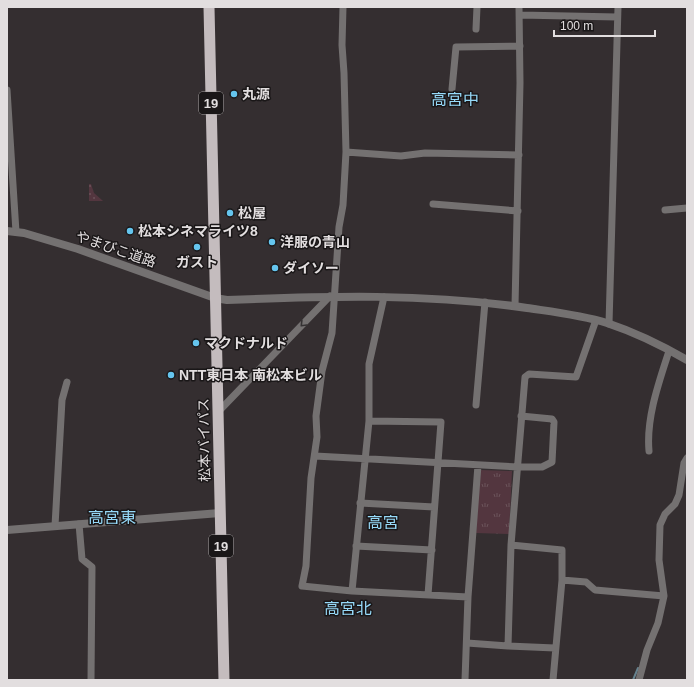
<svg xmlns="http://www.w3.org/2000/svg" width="694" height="687" font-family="Helvetica,'Noto Sans JP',sans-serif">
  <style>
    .grass { fill: url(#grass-dots) }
    .park { fill: url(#park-tufts) }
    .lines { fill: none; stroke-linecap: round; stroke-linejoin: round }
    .stream { stroke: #66828e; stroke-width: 2 }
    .minor { stroke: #747171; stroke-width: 7 }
    .tertiary { stroke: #747171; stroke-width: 8 }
    .trunk { stroke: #c4bcbe; stroke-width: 11 }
    .oneway { stroke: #353233 }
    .poi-dot { fill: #65c5ee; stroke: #1a1718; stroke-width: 1.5 }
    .labels { text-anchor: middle; stroke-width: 3; stroke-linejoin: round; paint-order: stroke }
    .shield { fill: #1a1718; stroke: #a6a2a3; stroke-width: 1 }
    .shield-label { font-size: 13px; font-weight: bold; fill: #e2dedf }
    .poi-label { font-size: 14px; font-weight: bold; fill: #e2dedf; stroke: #1a1718; text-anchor: start }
    .street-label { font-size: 14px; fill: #e2dedf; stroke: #1a1718 }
    .quarter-label { font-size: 16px; fill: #96d9f8; stroke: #1a1718 }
  </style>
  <defs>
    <pattern id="grass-dots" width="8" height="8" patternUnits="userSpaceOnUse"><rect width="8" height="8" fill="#53363f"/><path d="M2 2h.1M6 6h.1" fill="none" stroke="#6b535a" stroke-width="1.8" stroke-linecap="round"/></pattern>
    <pattern id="park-tufts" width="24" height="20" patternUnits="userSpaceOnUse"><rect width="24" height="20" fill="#53363f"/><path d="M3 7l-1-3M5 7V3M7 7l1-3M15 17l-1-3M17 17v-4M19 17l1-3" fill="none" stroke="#6b535a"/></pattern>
  </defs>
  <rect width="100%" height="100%" fill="#342e30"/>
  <path class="grass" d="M89,184H91L94,193L103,201H89Z"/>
  <path class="park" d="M480,470L512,471L509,534L476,533Z"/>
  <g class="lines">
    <path class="stream" d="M633,680L638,668"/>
    <path class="minor" d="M343,7L342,45L344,73L346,152L343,205L339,227L332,333L322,371L316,416L317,437L311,478L306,566L302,586L352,591L468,597
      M520,15L617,17
      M476,29L477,7
      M452,89L456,47L520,46
      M7,90L16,232
      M346,152L401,156L425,153L519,155
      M433,204L518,211
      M665,210L687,208
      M515,306L520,83L519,7
      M609,324L618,7
      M476,405L485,302
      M218,412L330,296
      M369,421L441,422L428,595
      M649,451C646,418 659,382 669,351
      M315,456L518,467H542L552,462L554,422L552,419L521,416
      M360,503L434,507
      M79,524L82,559L92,567L91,680
      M55,526L62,400L67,382
      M511,545L562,550V580L553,680
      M356,546L432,550
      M562,580L586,582L595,590L664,596
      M352,591L369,421V364L384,297
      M467,643L508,646
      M555,648L508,646L511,545L525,377L529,374L576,377L596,320
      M465,680L468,597L478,465
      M639,680L647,650L658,623L664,596L659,560L660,525L665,514L675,504L679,495L684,463L687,458"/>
    <path class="tertiary" d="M7,231L24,233L78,249L215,298L227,300C327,296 427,293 527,308C554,312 581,315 607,323C634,332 663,346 687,360
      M7,530L220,513"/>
    <path class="trunk" d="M209,7L224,680"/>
  </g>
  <defs><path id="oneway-chevron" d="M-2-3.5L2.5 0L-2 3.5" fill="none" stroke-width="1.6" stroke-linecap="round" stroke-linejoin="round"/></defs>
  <use class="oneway" href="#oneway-chevron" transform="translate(303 324) rotate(134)"/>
  <g class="poi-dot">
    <circle cx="234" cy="94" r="4"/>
    <circle cx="230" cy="213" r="4"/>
    <circle cx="130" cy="231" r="4"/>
    <circle cx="272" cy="242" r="4"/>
    <circle cx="197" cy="247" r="4"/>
    <circle cx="275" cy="268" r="4"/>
    <circle cx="196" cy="343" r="4"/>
    <circle cx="171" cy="375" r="4"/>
  </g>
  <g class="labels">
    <g class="shield">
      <rect x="199" y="92" width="24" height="22" rx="3"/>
      <rect x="209" y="535" width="24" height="22" rx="3"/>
    </g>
    <g class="shield-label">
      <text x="211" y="108">19</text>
      <text x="221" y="551">19</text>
    </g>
    <g class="poi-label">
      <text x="242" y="99">丸源</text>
      <text x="238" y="218">松屋</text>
      <text x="138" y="236">松本シネマライツ8</text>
      <text x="280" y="247">洋服の青山</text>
      <text x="197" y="267" text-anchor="middle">ガスト</text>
      <text x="283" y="273">ダイソー</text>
      <text x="204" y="348">マクドナルド</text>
      <text x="179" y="380">NTT東日本 南松本ビル</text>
    </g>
    <g class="street-label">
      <text transform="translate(116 249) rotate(19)" y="5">やまびこ道路</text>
      <text transform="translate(204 440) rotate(-91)" y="5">松本バイパス</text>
    </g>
    <g class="quarter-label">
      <text x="455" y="105">高宮中</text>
      <text x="112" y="523">高宮東</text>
      <text x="383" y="528">高宮</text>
      <text x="348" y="614">高宮北</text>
    </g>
  </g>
  <rect width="694" height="687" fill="none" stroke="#e2dedf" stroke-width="16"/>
  <path d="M554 30v6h101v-6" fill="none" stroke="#e2dedf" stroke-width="2"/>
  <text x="560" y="30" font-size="12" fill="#e2dedf" stroke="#1a1718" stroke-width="3" paint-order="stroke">100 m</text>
</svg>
